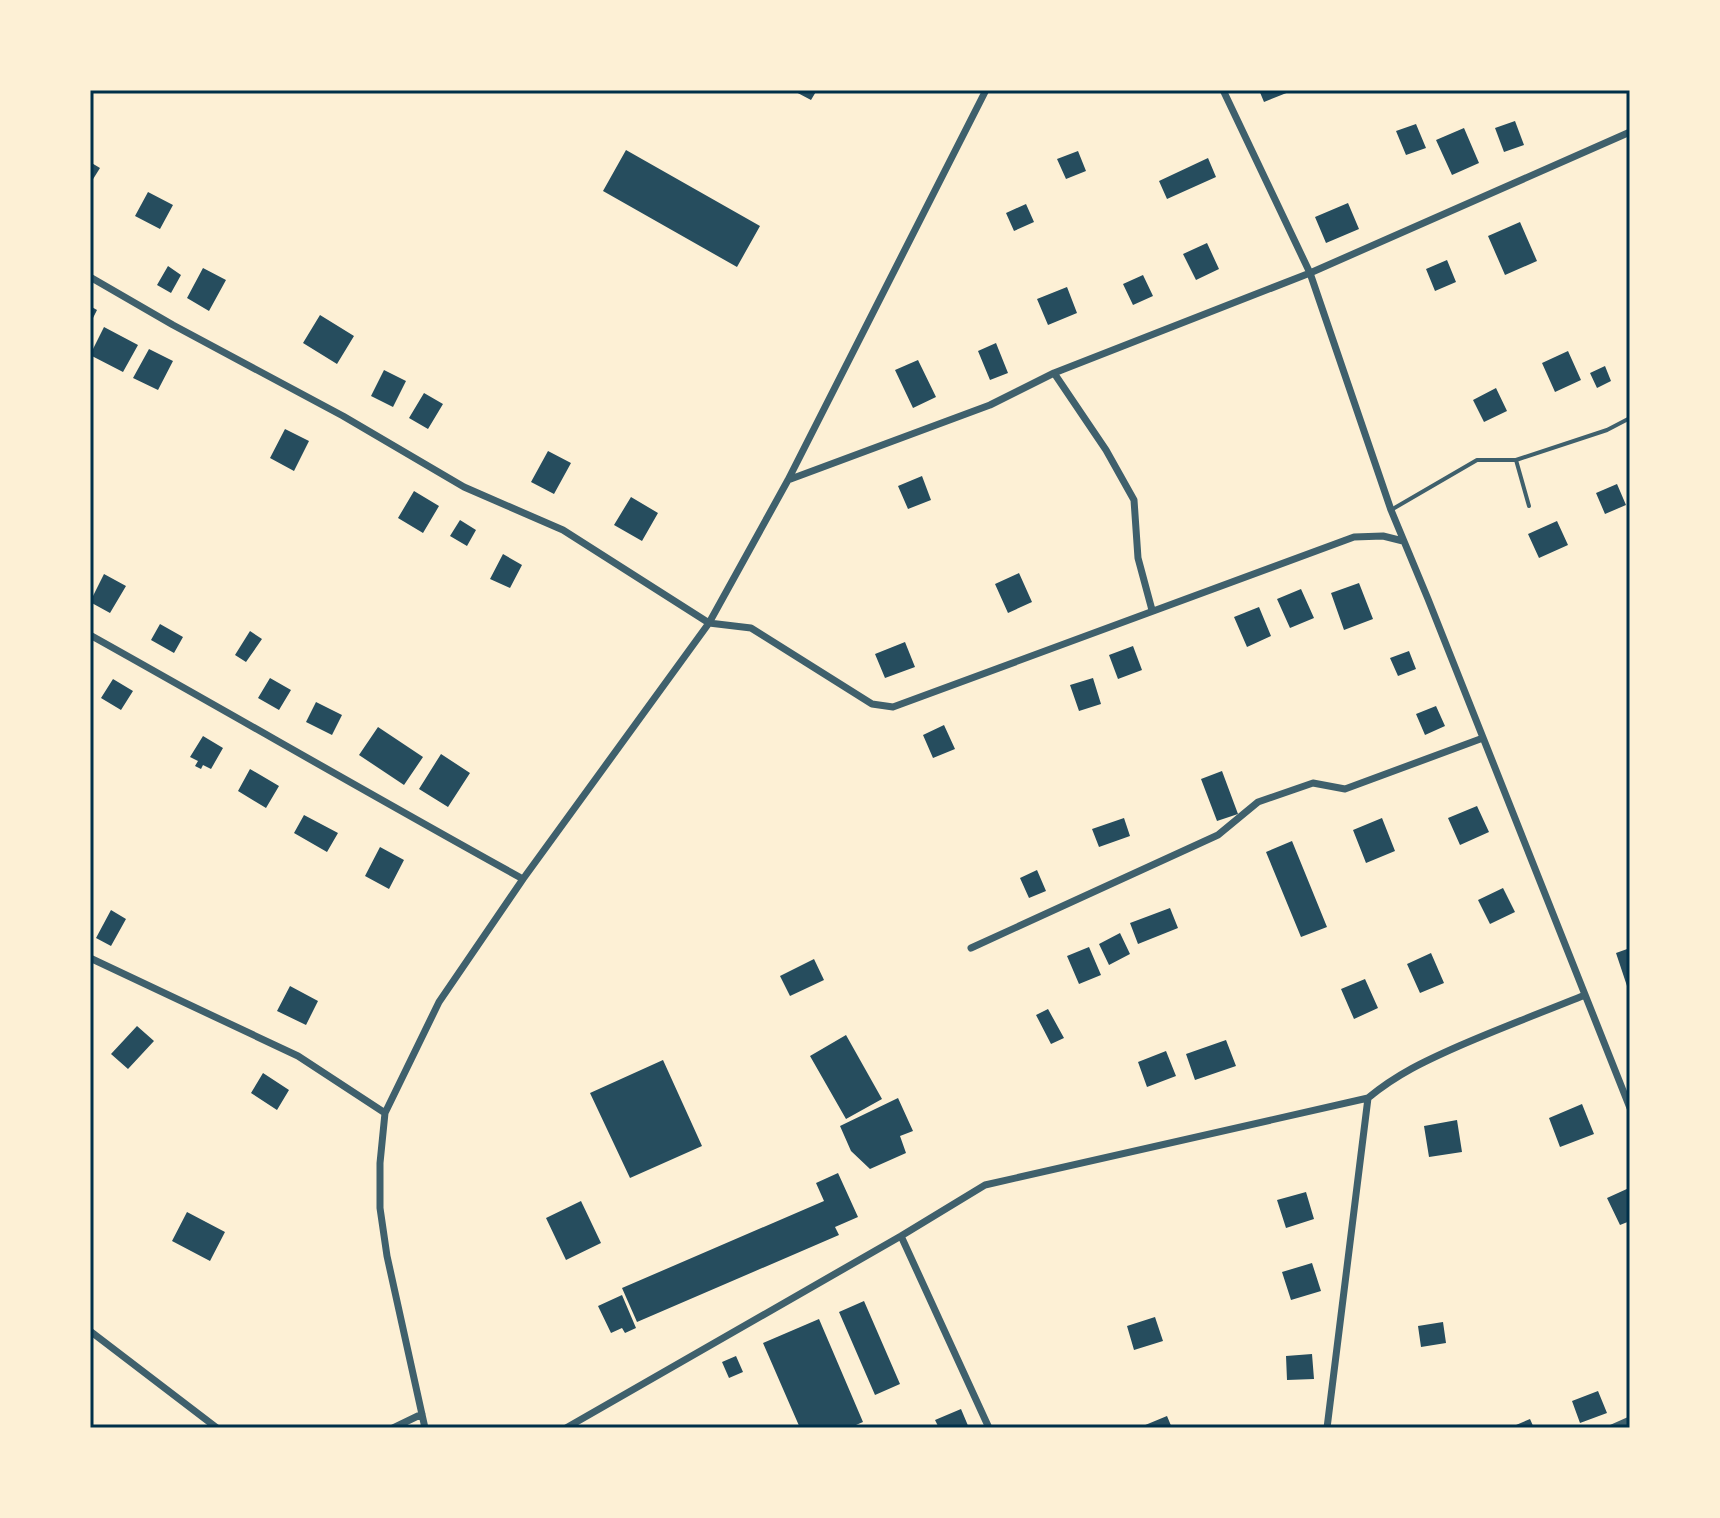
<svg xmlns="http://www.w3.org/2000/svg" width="1720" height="1518" font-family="'Crimson Pro',serif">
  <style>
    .building { fill: #264d5e }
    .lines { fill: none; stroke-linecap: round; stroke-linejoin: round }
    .service { stroke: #3f606c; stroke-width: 4 }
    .minor { stroke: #3f606c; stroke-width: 7 }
    .neatline { fill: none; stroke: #003049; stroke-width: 3 }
  </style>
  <rect width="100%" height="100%" fill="#fdf0d5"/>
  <path class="building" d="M792,90H817L811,100Z
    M1259,90H1294L1264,102Z
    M1515,121L1524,145L1504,152L1495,128Z
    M1416,124L1426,148L1406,155L1396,131Z
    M1464,128L1479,163L1452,175L1436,140Z
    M626,150L760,226L737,267L603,191Z
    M1078,151L1086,171L1066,179L1057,159Z
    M1208,158L1216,177L1167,199L1159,181Z
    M90,162L100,168L90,184Z
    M148,192L173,205L160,229L135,216Z
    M1348,203L1359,229L1326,243L1315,217Z
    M1026,204L1034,222L1014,231L1006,213Z
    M1520,222L1537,261L1505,275L1488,236Z
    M1207,243L1219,269L1196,280L1183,254Z
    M1447,260L1456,282L1435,291L1426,269Z
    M168,266L181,275L171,293L157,285Z
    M203,268L226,280L209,311L187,298Z
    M1143,275L1153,296L1133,305L1123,284Z
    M1067,287L1077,313L1048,325L1037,299Z
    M90,306L97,310L90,324Z
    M320,315L354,336L337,364L303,343Z
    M104,327L138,345L123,372L90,355Z
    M996,343L1008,373L990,380L978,351Z
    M149,349L173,361L158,390L133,378Z
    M1568,351L1581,380L1555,392L1542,363Z
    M918,360L936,397L913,408L895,370Z
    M1605,366L1611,381L1597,388L1590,373Z
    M384,370L406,381L393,407L371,396Z
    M1496,388L1507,411L1484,422L1473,400Z
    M424,393L443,404L428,429L409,418Z
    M285,429L309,441L294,471L270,458Z
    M548,451L571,463L554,494L531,482Z
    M922,476L931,500L908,509L898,486Z
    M1617,484L1626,505L1605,514L1596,493Z
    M414,491L439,506L423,533L398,518Z
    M631,497L658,513L642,541L614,525Z
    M460,520L476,530L467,546L450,536Z
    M1557,521L1568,545L1539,558L1528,534Z
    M503,554L522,565L510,588L490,579Z
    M1019,573L1032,602L1008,613L995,584Z
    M104,574L126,586L110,613L90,602Z
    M1359,583L1373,619L1344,630L1331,593Z
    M1301,589L1314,618L1290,628L1277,599Z
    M1259,607L1271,636L1247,647L1234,617Z
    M160,624L183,637L174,653L151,640Z
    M250,631L262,639L246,662L235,655Z
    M905,642L915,667L885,678L875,654Z
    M1133,646L1142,670L1118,679L1109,655Z
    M1409,651L1416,669L1398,676L1390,658Z
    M270,678L291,690L279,710L258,698Z
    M1093,678L1101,704L1079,711L1070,685Z
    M113,679L133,691L121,710L101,698Z
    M316,702L342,715L332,735L306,722Z
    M1436,706L1445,726L1425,735L1416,714Z
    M944,725L955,749L933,758L923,735Z
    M378,727L423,757L404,785L359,755Z
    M203,736L223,748L211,769L203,765L201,769L195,766L198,761L190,757Z
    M441,754L470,773L448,807L419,789Z
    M250,769L279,786L266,808L238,791Z
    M1222,771L1238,814L1217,821L1201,779Z
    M1477,806L1489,832L1460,845L1448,818Z
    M304,815L338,833L327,852L294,833Z
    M1124,818L1130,836L1099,847L1092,829Z
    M1382,818L1395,851L1366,863L1353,830Z
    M1292,841L1327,927L1301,937L1266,852Z
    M380,847L404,860L389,889L365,876Z
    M1037,870L1046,891L1029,898L1020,878Z
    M1503,888L1515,912L1490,924L1478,900Z
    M1170,908L1178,928L1138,944L1130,923Z
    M111,910L126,919L111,946L96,938Z
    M1120,933L1130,954L1109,965L1099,944Z
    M1089,947L1101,975L1079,984L1067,956Z
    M1630,948V992H1629L1616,953Z
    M1431,953L1444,983L1420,993L1407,964Z
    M814,959L824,980L790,996L780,976Z
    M1365,979L1378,1008L1354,1019L1341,989Z
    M290,986L318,1001L306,1025L277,1011Z
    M1048,1009L1064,1038L1051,1044L1036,1015Z
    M137,1026L154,1041L128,1069L111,1054Z
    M846,1035L882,1099L846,1119L810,1056Z
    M1226,1040L1236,1066L1195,1080L1186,1054Z
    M1166,1051L1176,1076L1147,1087L1138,1062Z
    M663,1060L702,1146L630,1178L590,1093Z
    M263,1073L289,1090L277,1110L251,1093Z
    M898,1098L913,1131L900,1136L906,1153L870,1169L851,1151L840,1126Z
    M1582,1104L1594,1134L1560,1147L1549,1118Z
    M1457,1120L1462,1152L1429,1157L1424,1126Z
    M838,1173L858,1217L835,1227L839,1235L637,1322L622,1288L824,1201L816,1183Z
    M1629,1188L1630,1221L1620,1225L1607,1198Z
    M1306,1192L1314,1219L1286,1228L1277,1200Z
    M581,1201L601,1243L566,1260L546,1218Z
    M187,1212L225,1232L210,1261L172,1241Z
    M1312,1263L1321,1291L1291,1300L1282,1272Z
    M622,1295L636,1328L625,1333L622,1328L611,1333L598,1306Z
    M864,1301L900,1384L875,1395L839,1312Z
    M1155,1317L1163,1341L1134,1350L1127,1326Z
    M819,1319L863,1422L849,1428H800L763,1343Z
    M1443,1322L1446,1343L1421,1347L1418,1326Z
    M1312,1354L1314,1379L1287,1380L1286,1356Z
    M736,1356L743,1372L729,1378L722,1362Z
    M1598,1391L1607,1413L1580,1423L1572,1401Z
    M961,1409L969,1428H939L935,1420Z
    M1167,1416L1172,1428H1138Z
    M1530,1419L1534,1428H1509Z"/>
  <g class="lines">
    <path class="service" d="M1516,460L1607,430L1630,418
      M1391,510L1477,460H1516L1529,506"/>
    <path class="minor" d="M1223,90L1310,273L1391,510L1428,599L1630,1108
      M90,277L173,325L343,416L464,487L563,530L709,623L751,628L872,704L893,707L1354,537L1383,536L1403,541
      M1054,373L1310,273L1630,132
      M788,480L990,405L1054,373L1106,450L1134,500L1138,558L1152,610
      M90,635C235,716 378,799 523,879
      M971,948L1218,835L1258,802L1313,783L1345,789L1483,738
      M90,958L298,1056L385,1113
      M901,1236L989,1428
      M90,1331L217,1428
      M393,1428L422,1414
      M425,1428L387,1256L380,1208V1163L385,1113L439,1002L523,879L709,623L788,480L986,90
      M566,1428L901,1236L985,1185L1368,1098C1397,1074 1425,1061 1459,1046C1500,1028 1543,1012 1585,995
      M1327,1428L1368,1098
      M1612,1428L1630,1420"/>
  </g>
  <rect width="1720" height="1518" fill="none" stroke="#fdf0d5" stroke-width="184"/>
  <rect x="92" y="92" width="1536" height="1334" class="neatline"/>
</svg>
